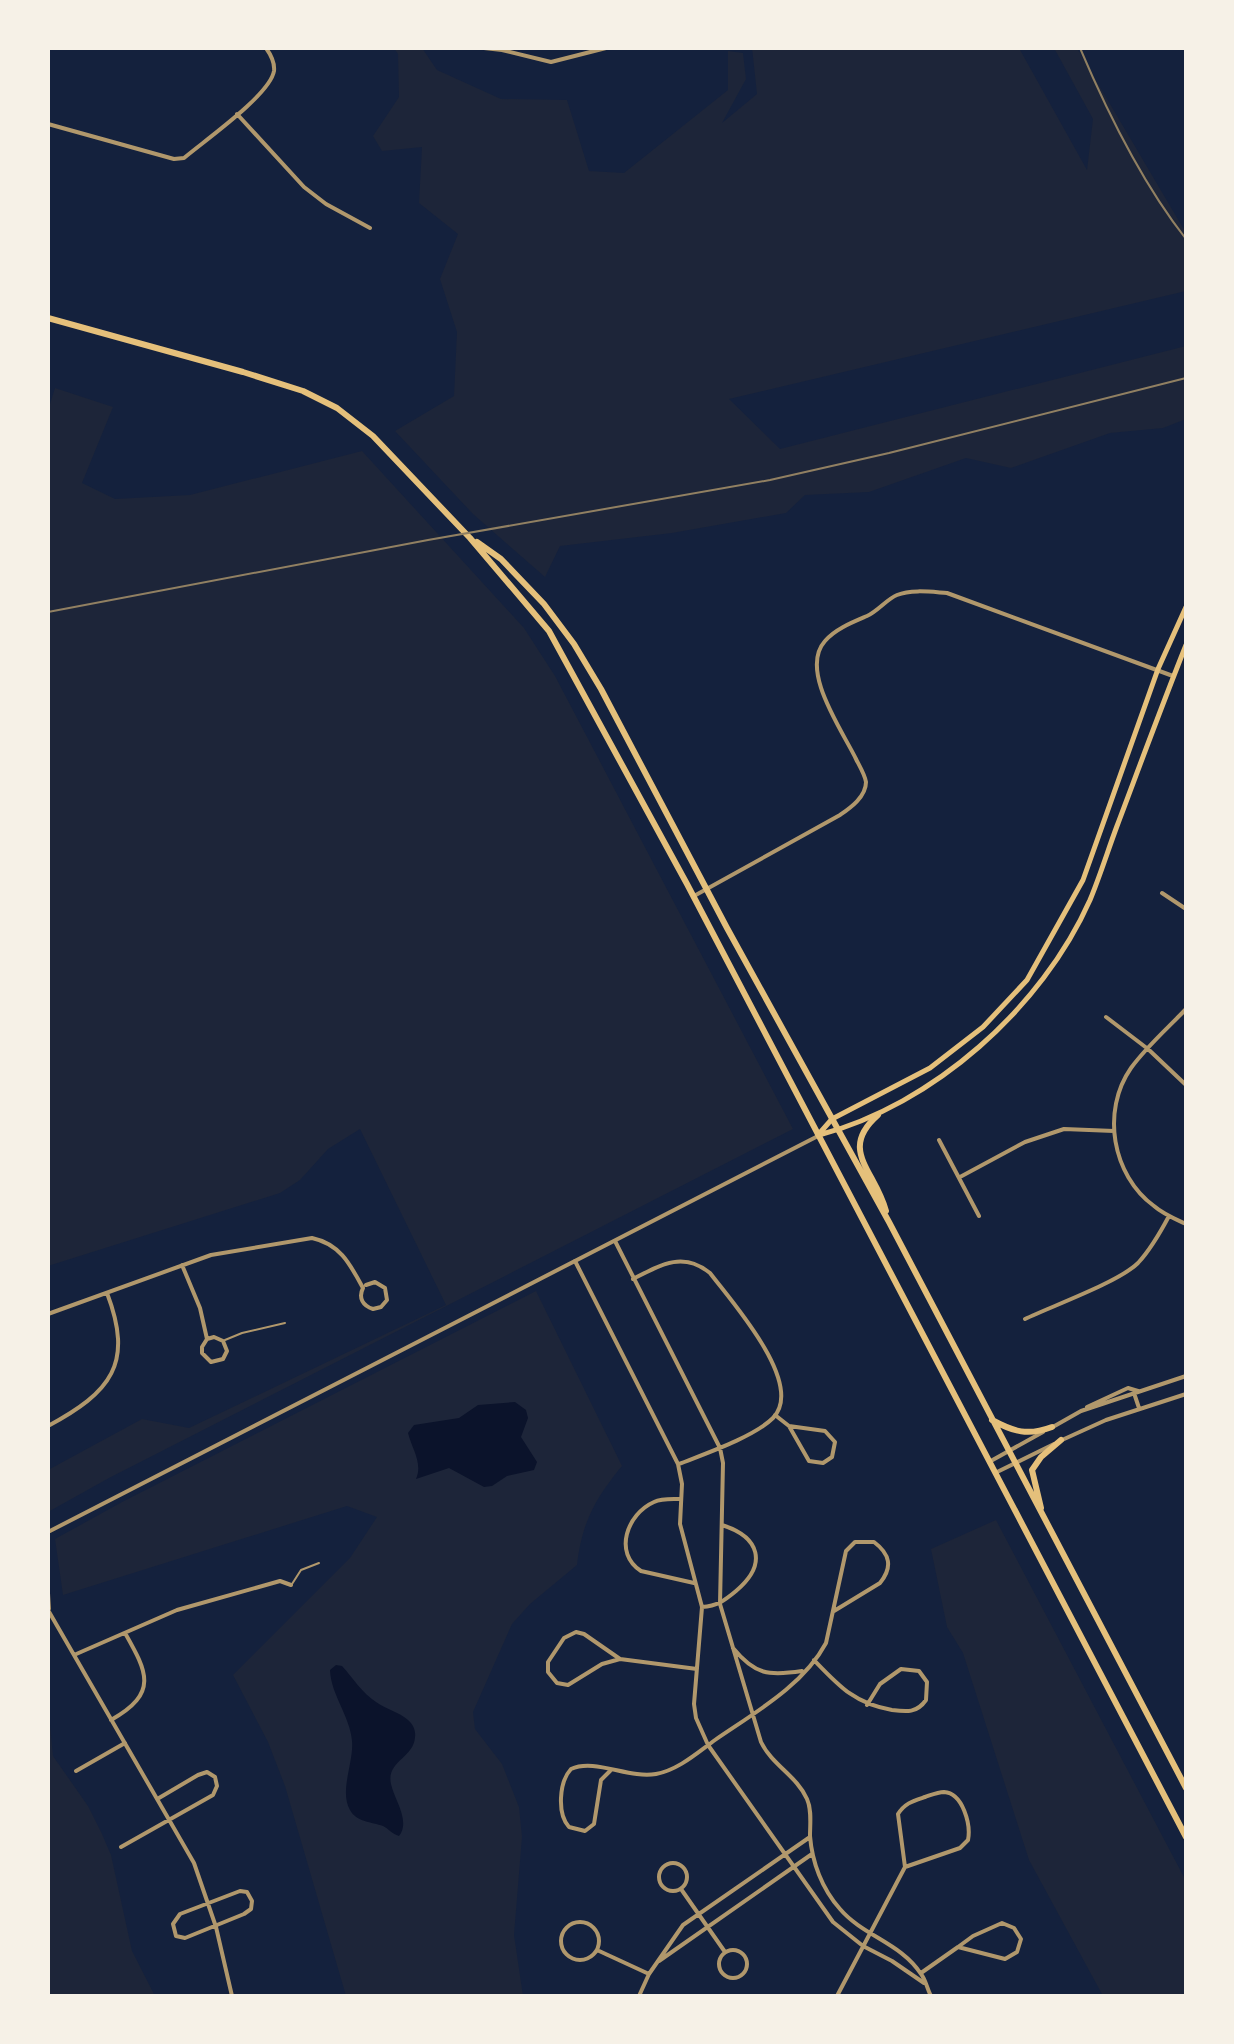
<svg xmlns="http://www.w3.org/2000/svg" width="1234" height="2044" font-family="'Times New Roman',serif">
  <style>
    .green { fill: #1d2539 }
    .water { fill: #0b132b }
    .lines { fill: none; stroke-linecap: round; stroke-linejoin: round }
    .service { stroke: #b1986c; stroke-width: 2 }
    .minor { stroke: #b1986c; stroke-width: 4 }
    .tertiary { stroke: #b1986c; stroke-width: 4 }
    .secondary { stroke: #e5c07b; stroke-width: 5 }
    .primary { stroke: #e5c07b; stroke-width: 6 }
    .rail { stroke: #918062; stroke-width: 2 }
  </style>
  <rect width="100%" height="100%" fill="#14213d"/>
  <path class="green" d="M394,48H422L437,70L501,99L567,100L589,171L624,173L728,90V51L743,53L746,79L722,123L757,94L752,48H1019L1087,170L1093,119L1054,48H1077L1186,233V291L729,399L780,449L1186,346V419L1163,428L1110,433L1011,468L966,458L869,492L805,495L786,513L672,533L560,546L545,577L473,514L395,431L454,396L457,332L440,279L458,234L419,203L422,147L382,151L373,136L399,97L398,54Z
    M55,388L113,407L82,483L115,499L190,495L362,451L524,628L555,676L793,1129L109,1478L48,1512V1470L142,1419L189,1428L446,1305L360,1129L328,1149L300,1180L280,1193L48,1266V410Z
    M536,1291L622,1466C595,1499 582,1522 577,1565L530,1604L512,1624L473,1712L475,1729L502,1764L519,1807L522,1837L514,1935L523,1996H346L285,1786L268,1742L233,1675L350,1558L377,1517L347,1506L63,1595L55,1539L122,1502Z
    M996,1520L1186,1881V1996H1103L1029,1860L963,1653L947,1627L931,1549Z
    M48,1705L53,1756L88,1806L102,1834L111,1855L132,1951L155,1996H48Z"/>
  <path class="water" d="M515,1402L526,1410L528,1418L521,1437L537,1462L534,1470L507,1476L492,1486L484,1487L449,1468L416,1479C423,1463 412,1449 408,1433L414,1425L459,1418L478,1405Z
    M336,1665L342,1666C353,1678 362,1693 376,1702C386,1709 399,1712 408,1720C413,1724 416,1731 415,1737C414,1758 386,1761 391,1784C394,1799 411,1821 399,1836C392,1834 389,1829 383,1826C372,1822 356,1822 350,1810C339,1791 354,1762 352,1741C350,1716 331,1695 330,1670Z"/>
  <g class="lines">
    <path class="service" d="M225,1340L242,1333L285,1323
      M292,1584L301,1570L319,1563"/>
    <path class="minor" d="M484,48L502,50L551,62L606,48
      M237,114L304,187L326,204L370,228
      M48,124L174,159L184,158C204,141 270,95 274,71C275,62 271,55 266,48
      M1162,893L1186,909
      M694,896L840,815C850,808 866,797 866,782C865,775 859,765 856,759C842,730 799,670 825,641C835,629 853,622 867,616C878,611 887,599 897,595C912,589 932,592 947,593L1173,676
      M1186,1009C1168,1028 1147,1046 1131,1068C1101,1111 1112,1175 1154,1206C1163,1214 1175,1219 1186,1224
      M1106,1017L1148,1049L1186,1085
      M939,1140L979,1216
      M960,1177L1025,1142L1064,1129L1114,1131
      M615,1241L720,1448L723,1463L720,1604L761,1742C772,1765 797,1776 807,1799C812,1810 810,1824 810,1836C812,1862 822,1889 840,1909C863,1936 901,1943 921,1974C926,1980 927,1989 931,1996
      M575,1261L678,1464L682,1484L680,1524L702,1607L694,1704L696,1718L708,1745L833,1922L863,1946L892,1961L924,1983
      M182,1265L200,1308L207,1339L202,1347V1353L211,1362L223,1359L227,1351L223,1341L214,1337L207,1339
      M633,1279C660,1265 683,1251 710,1273C731,1301 806,1384 773,1418C754,1437 704,1454 679,1464
      M48,1314L211,1255L312,1238C340,1244 350,1264 363,1288C358,1298 363,1306 373,1309L381,1307L387,1300L385,1288L375,1282L366,1285
      M1025,1319C1052,1306 1119,1282 1138,1263C1151,1249 1160,1233 1169,1216
      M1134,1393L1139,1408
      M1087,1407L1128,1388L1138,1391
      M775,1415L789,1426L809,1461L823,1463L832,1457L835,1442L825,1431L789,1426
      M48,1426C111,1392 134,1364 107,1293
      M1051,1428L1081,1411L1186,1376
      M1062,1440L1106,1420L1186,1394
      M989,1462L1043,1432
      M995,1473L1054,1444
      M681,1499C672,1499 662,1498 654,1502C627,1514 613,1553 641,1571L694,1583
      M48,1593L49,1609
      M702,1607C717,1606 724,1601 736,1591C768,1564 760,1537 722,1525
      M48,1610L194,1863L216,1927L232,1996
      M733,1648C755,1675 769,1676 802,1671
      M74,1655L177,1610L280,1581L291,1585
      M620,1659L602,1664L568,1685L557,1683L548,1672V1662L564,1638L576,1632L584,1634L620,1659L697,1669
      M814,1660C839,1686 855,1704 892,1710C907,1712 917,1713 926,1700L927,1682L919,1671L901,1669L880,1684L867,1705
      M111,1720C159,1693 147,1672 125,1633
      M76,1771L125,1743
      M610,1771L601,1780L594,1824L585,1831L569,1827C557,1814 559,1782 571,1769C595,1758 629,1779 656,1774C678,1770 697,1753 715,1740C754,1713 803,1686 826,1643L846,1551L855,1542H874C890,1554 893,1567 880,1583L834,1611
      M121,1847L213,1795L217,1786L215,1777L207,1772L198,1775L159,1798
      M659 1877a14 14 0 1 1 28 0a14 14 0 1 1-28 0Z
      M681,1889L725,1952
      M240,1891L247,1892L252,1901L251,1909L244,1914L185,1938L176,1936L173,1924L180,1914Z
      M561 1941a19 19 0 1 1 38 0a19 19 0 1 1-38 0Z
      M597,1950L649,1974
      M719 1964a14 14 0 1 1 28 0a14 14 0 1 1-28 0Z
      M659,1961L812,1854
      M921,1973L958,1947L1005,1959L1017,1952L1021,1939L1014,1928L1002,1923L973,1936L958,1947
      M639,1996L649,1974L683,1925L810,1837
      M837,1996L905,1867L898,1814C905,1803 913,1801 925,1797C931,1795 938,1792 944,1792C963,1793 971,1825 968,1840L960,1848L905,1867"/>
    <path class="tertiary" d="M48,1532L818,1136"/>
    <path class="secondary" d="M818,1135L832,1119L930,1068L983,1027L1027,980L1083,880L1158,669L1186,607
      M819,1135C933,1105 1042,1008 1090,900C1100,876 1108,850 1117,826C1140,765 1162,705 1186,645"/>
    <path class="primary" d="M48,318L243,372L303,391L337,408L373,436L470,538L549,631L687,884L1186,1837
      M477,542L501,559L544,604L574,644L601,689L727,928L889,1222L1186,1788
      M878,1115C838,1150 875,1170 886,1211
      M992,1420C1014,1432 1028,1436 1052,1427
      M1041,1508L1032,1470L1041,1457L1061,1440"/>
    <path class="rail" d="M1080,48C1108,114 1142,183 1186,239
      M48,612L428,540L770,480L889,453L1186,378"/>
  </g>
  <rect width="1234" height="2044" fill="none" stroke="#f6f1e7" stroke-width="100"/>
</svg>
